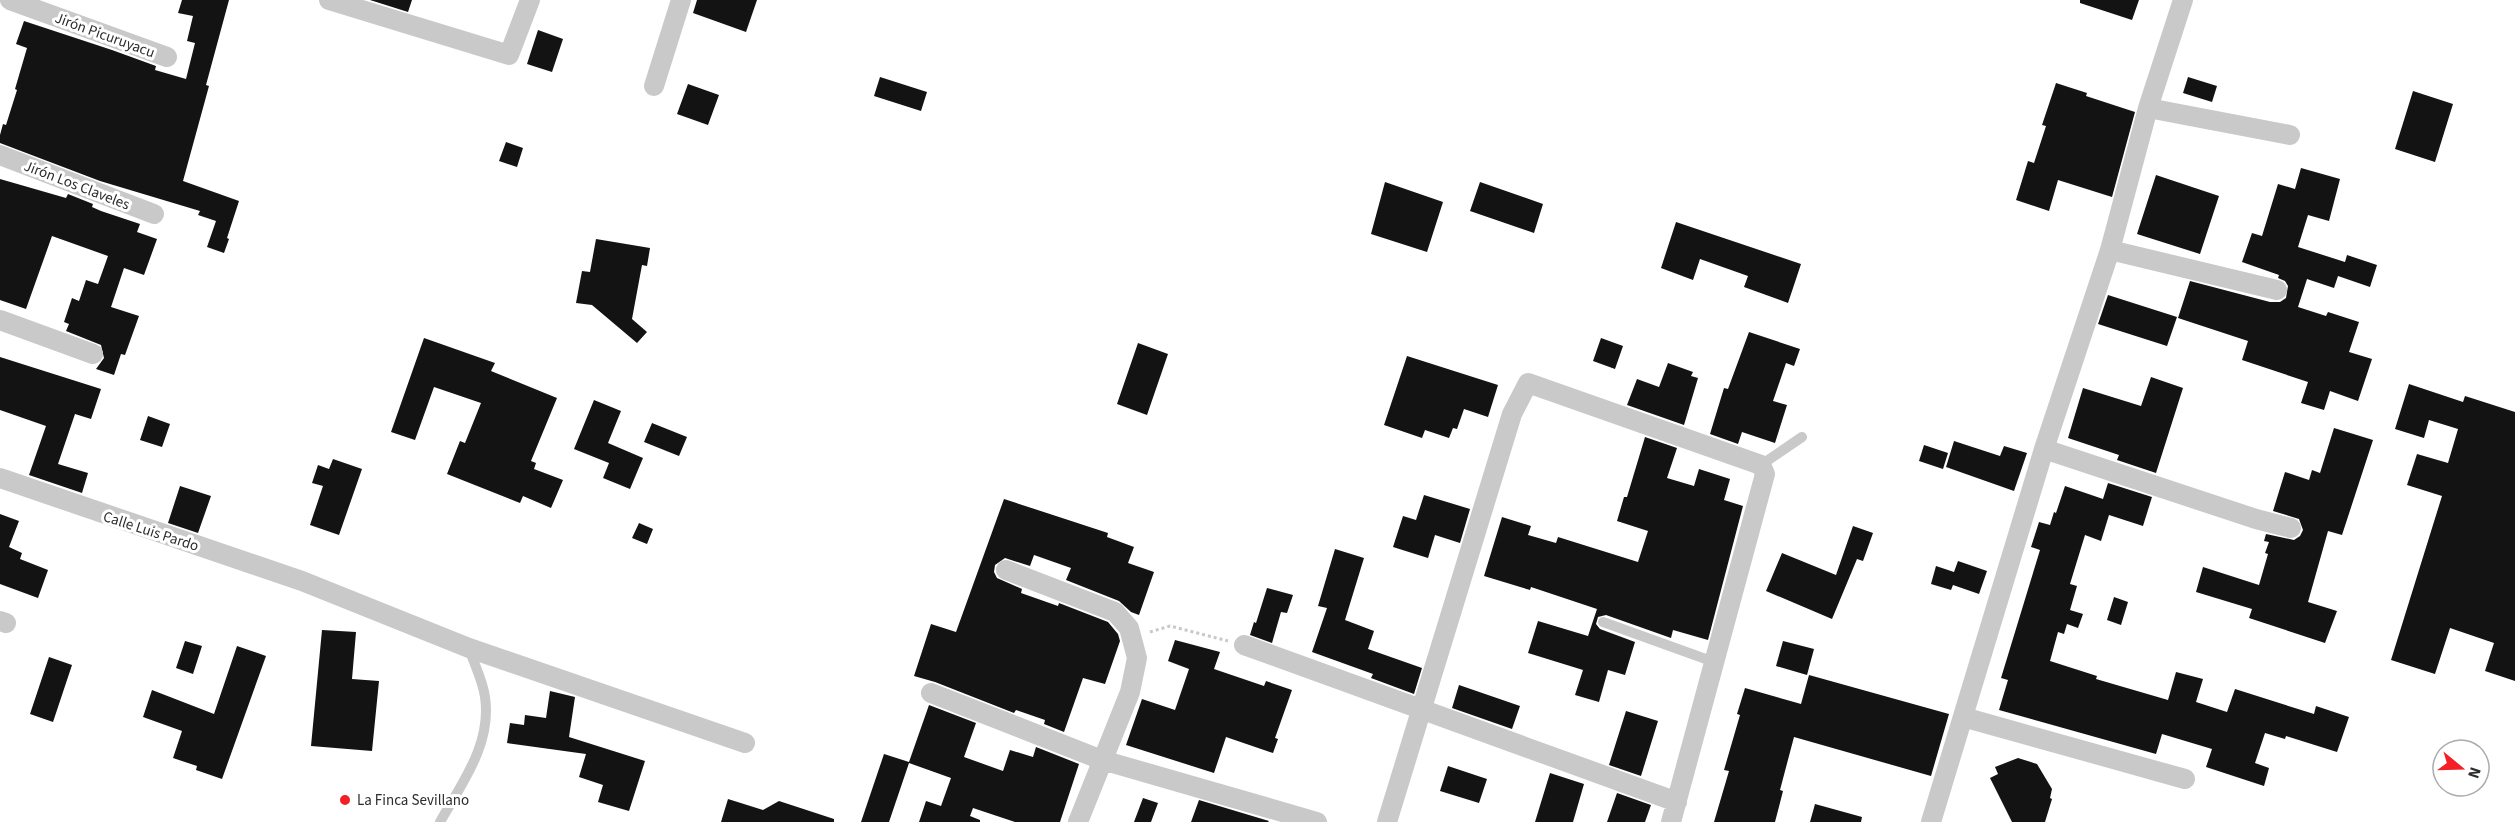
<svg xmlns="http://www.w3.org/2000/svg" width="2515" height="822" font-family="'Source Sans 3',sans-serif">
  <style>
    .building { fill: #131313 }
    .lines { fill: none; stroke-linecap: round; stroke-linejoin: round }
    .path { stroke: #c9c9c9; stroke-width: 3; stroke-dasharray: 3 3; stroke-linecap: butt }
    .service { stroke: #c9c9c9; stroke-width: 10 }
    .minor { stroke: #c9c9c9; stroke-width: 20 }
    .poi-dot { fill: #f31e26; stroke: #fff; stroke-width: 2 }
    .labels { text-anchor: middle; stroke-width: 6; stroke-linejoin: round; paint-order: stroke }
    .street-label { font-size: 15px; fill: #2c2c2c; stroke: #fff }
    .poi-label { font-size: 15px; fill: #2c2c2c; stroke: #fff; text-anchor: start }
  </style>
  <rect width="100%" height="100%" fill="#fff"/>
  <path class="building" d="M182,0H229L206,85L209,86L183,181L239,201L227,238L229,239L224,253L207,247L216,221L198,215L200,211L100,181L0,143V135L3,124L6,125L17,90L15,89L27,48L16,44L24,21L112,50L156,66L155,70L186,79L195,43L187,41L193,16L178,13Z
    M370,0H412L408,12Z
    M697,0H757L746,32L693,13Z
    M2080,0H2139L2132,20L2080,3Z
    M538,30L563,39L552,72L527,64Z
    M880,77L927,92L921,111L874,96Z
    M2188,77L2217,86L2212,102L2183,93Z
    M2056,83L2087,93L2086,96L2135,112L2112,197L2058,180L2049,211L2016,200L2028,161L2034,163L2046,126L2042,125Z
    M688,84L719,95L708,125L677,114Z
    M2413,91L2453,104L2435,162L2395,149Z
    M506,142L523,148L517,167L499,161Z
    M2301,168L2340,179L2329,221L2308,215L2298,247L2345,262L2347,255L2377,265L2370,287L2338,276L2334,288L2307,279L2298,307L2326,316L2328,312L2359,322L2349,352L2372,359L2358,401L2330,391L2324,410L2301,403L2308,382L2242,360L2248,341L2178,318L2190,281L2270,302H2280L2286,298L2288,286L2285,281L2278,278L2279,275L2242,262L2252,233L2262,236L2278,184L2295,189Z
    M2156,175L2219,196L2200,254L2137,234Z
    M0,179L66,198L68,194L93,204L92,207L101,211L140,224L137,232L157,239L144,275L124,268L111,307L139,316L125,355L121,354L114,375L96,369L104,358L101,345L66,331L69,324L64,322L72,298L79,301L86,280L98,284L108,256L52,236L26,309L0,300Z
    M1385,182L1443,202L1427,252L1371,234Z
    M1480,182L1543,204L1534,233L1470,211Z
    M1676,222L1801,264L1788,303L1744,287L1748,276L1700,259L1693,280L1661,268Z
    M596,239L650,248L647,266L642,265L632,319L647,332L637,343L592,305L576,303L582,271L590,272Z
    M2108,295L2177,317L2167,346L2098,324Z
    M1749,332L1800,349L1794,366L1786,363L1773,401L1787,405L1775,443L1742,432L1738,444L1710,434L1724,388L1728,389Z
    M424,338L495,363L491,371L557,398L531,461L536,463L534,469L563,480L551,508L523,496L520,503L447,474L460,441L465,443L481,403L434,387L415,440L391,432Z
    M1601,338L1623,346L1615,369L1593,361Z
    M1138,343L1168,354L1147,415L1117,404Z
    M1407,356L1498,385L1488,417L1464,409L1457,429L1453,428L1449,438L1425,430L1422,438L1384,425Z
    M0,357L101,389L91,419L75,414L58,464L88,473L82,493L29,475L46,426L0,410Z
    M1668,363L1693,372L1691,376L1698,378L1684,425L1627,405L1637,379L1659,387Z
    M2151,377L2183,388L2156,473L2117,460L2119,455L2068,438L2083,388L2141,406Z
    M2409,384L2463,402L2465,396L2515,412V681L2485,671L2494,643L2450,628L2435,674L2391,660L2442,496L2407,485L2417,454L2448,463L2458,429L2429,420L2424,438L2395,429Z
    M594,400L621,411L608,443L643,458L630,489L603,478L609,463L574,449Z
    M148,416L170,424L162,447L140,440Z
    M652,423L687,437L679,456L644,442Z
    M2334,428L2373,440L2342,535L2328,531L2308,602L2337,611L2325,643L2249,618L2252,609L2196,592L2203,567L2259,585L2268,554L2265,553L2269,542L2264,541L2266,534L2294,540L2300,536L2303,530L2299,519L2273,511L2285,472L2309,480L2312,470L2320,473Z
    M1645,437L1677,448L1667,478L1694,486L1699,469L1730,479L1724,500L1743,506L1708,640L1673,630L1671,638L1606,615L1598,617L1596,624L1600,629L1635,642L1625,675L1608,670L1599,702L1575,695L1583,670L1528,653L1538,621L1588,636L1597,609L1531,587L1530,590L1484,576L1502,517L1531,526L1528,535L1556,543L1558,537L1638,562L1648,531L1617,521L1624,497H1627Z
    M1954,441L2000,456L2004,446L2027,453L2014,491L1946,467Z
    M1924,445L1948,453L1943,469L1919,461Z
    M333,459L362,469L339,535L310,525L323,486L312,483L318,465L329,469Z
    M2108,483L2152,497L2143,526L2109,515L2101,541L2085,535L2070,584L2077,586L2070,610L2083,614L2078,628L2067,624L2064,634L2058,632L2050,661L2097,676L2096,679L2168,700L2176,672L2203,679L2196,702L2227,712L2235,689L2314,714L2316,706L2349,717L2337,752L2286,736L2285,739L2265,733L2255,763L2269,768L2264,786L2206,767L2212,749L2162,734L2156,754L1999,710L2008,680L2001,678L2040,550L2031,547L2039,522L2050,525L2054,512L2056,513L2065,486L2103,499Z
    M180,486L211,496L198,533L168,523Z
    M1424,495L1470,509L1460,543L1435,535L1428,558L1393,547L1403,516L1416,520Z
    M1004,499L1108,533L1107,537L1134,547L1128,563L1154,572L1139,615L1131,612L1119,601L1066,580L1071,568L1034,555L1030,566L1005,558L995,565L994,572L997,578L1022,589L1021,593L1058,606L1059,603L1108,622L1118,634L1120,641L1105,684L1083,678L1064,732L1044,724L1045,720L1016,710L1014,713L935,682L914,676L931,624L956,632Z
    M0,514L19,521L9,547L22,553L20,559L48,570L38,598L0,584Z
    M639,523L653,529L647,544L632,538Z
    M1853,526L1873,533L1863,561L1857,559L1832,619L1766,591L1782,553L1836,575Z
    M1335,549L1364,558L1345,620L1374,631L1368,649L1422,668L1414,694L1371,678L1373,674L1312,652L1327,608L1318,606Z
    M1958,561L1987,571L1979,594L1953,585L1951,590L1931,584L1936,566L1954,572Z
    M1267,588L1293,595L1287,613L1281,612L1272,643L1250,635L1254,622L1256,623Z
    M2114,597L2128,602L2121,625L2107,620Z
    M322,630L356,632L352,679L379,681L372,751L311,746Z
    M1175,640L1220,652L1214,669L1264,686L1266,681L1292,690L1275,738L1278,739L1273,753L1226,737L1214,773L1126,745L1142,699L1175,710L1189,669L1168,661Z
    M185,641L202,646L193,674L176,668Z
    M1783,641L1814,649L1807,675L1776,666Z
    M237,646L266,656L222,779L196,770L197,766L173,758L182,731L143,717L152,690L214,714Z
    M49,657L72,665L53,722L30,714Z
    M1809,675L1949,714L1931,776L1794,737L1780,790L1783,791L1775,822H1714L1729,771L1724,770L1740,715L1737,714L1745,688L1801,704Z
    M1459,685L1520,706L1512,729L1452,708Z
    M550,691L575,697L569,737L645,761L629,811L598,802L603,785L579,777L586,754L507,743L510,723L524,725L525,715L546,718Z
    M929,705L976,723L964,757L1003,771L1010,750L1033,757L1036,747L1079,764L1060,822H1015L973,808L970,816L980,820V822H919L926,801L941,806L951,778L909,763L889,822H861L884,754L909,762Z
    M1626,711L1658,721L1641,776L1609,765Z
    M2018,758L2037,764L2052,789L2050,798L2052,799L2045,822H2012L1990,778L1998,774L1995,767Z
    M1448,766L1487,779L1479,803L1440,791Z
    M1550,773L1584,784L1573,822H1535Z
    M1617,793L1651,805L1645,822H1607Z
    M1143,798L1158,803L1151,822H1134Z
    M728,799L763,810L779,801L834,819V822H721Z
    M1199,800L1269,821L1268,822H1191Z
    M1815,804L1862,817L1861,822H1810Z"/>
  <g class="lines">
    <path class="path" d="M1150,632L1170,626L1228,641"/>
    <path class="service" d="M1761,465L1802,437
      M1603,622L1714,662
      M440,822C462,783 492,744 485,697C483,681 474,664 469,648"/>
    <path class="minor" d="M10,0L167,57
      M329,0L509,55L530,0
      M654,86L681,0
      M2148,108L2290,135
      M0,155L154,214
      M2110,250L2277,290
      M0,320L93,354
      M2044,449L2256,519L2291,528
      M0,478L302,581L469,648L745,743
      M1006,570L1115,612L1129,628L1137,658L1130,692L1078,822
      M0,621L6,623
      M1244,645L1677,802
      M931,693L1102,760L1317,822
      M1963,717L2185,779
      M1387,822L1512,414L1528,383L1761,465L1765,474L1671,822
      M1931,822L2044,449L2110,250L2148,108L2183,0"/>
  </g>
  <circle class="poi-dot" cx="345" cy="800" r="6"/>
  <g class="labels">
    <g class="street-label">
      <text transform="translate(105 35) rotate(20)" y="5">Jirón Picuruyacu</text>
      <text transform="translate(77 185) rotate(21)" y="5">Jirón Los Claveles</text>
      <text transform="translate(151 531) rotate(18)" y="5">Calle Luis Pardo</text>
    </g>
    <g class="poi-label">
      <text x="357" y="805">La Finca Sevillano</text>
    </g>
  </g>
  <g transform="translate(2461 768) rotate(109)"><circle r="28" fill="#ffffff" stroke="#ababab" stroke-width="1.5"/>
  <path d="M0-4.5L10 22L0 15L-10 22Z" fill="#f31e26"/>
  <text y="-9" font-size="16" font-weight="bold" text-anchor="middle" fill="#2c2c2c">N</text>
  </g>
</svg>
